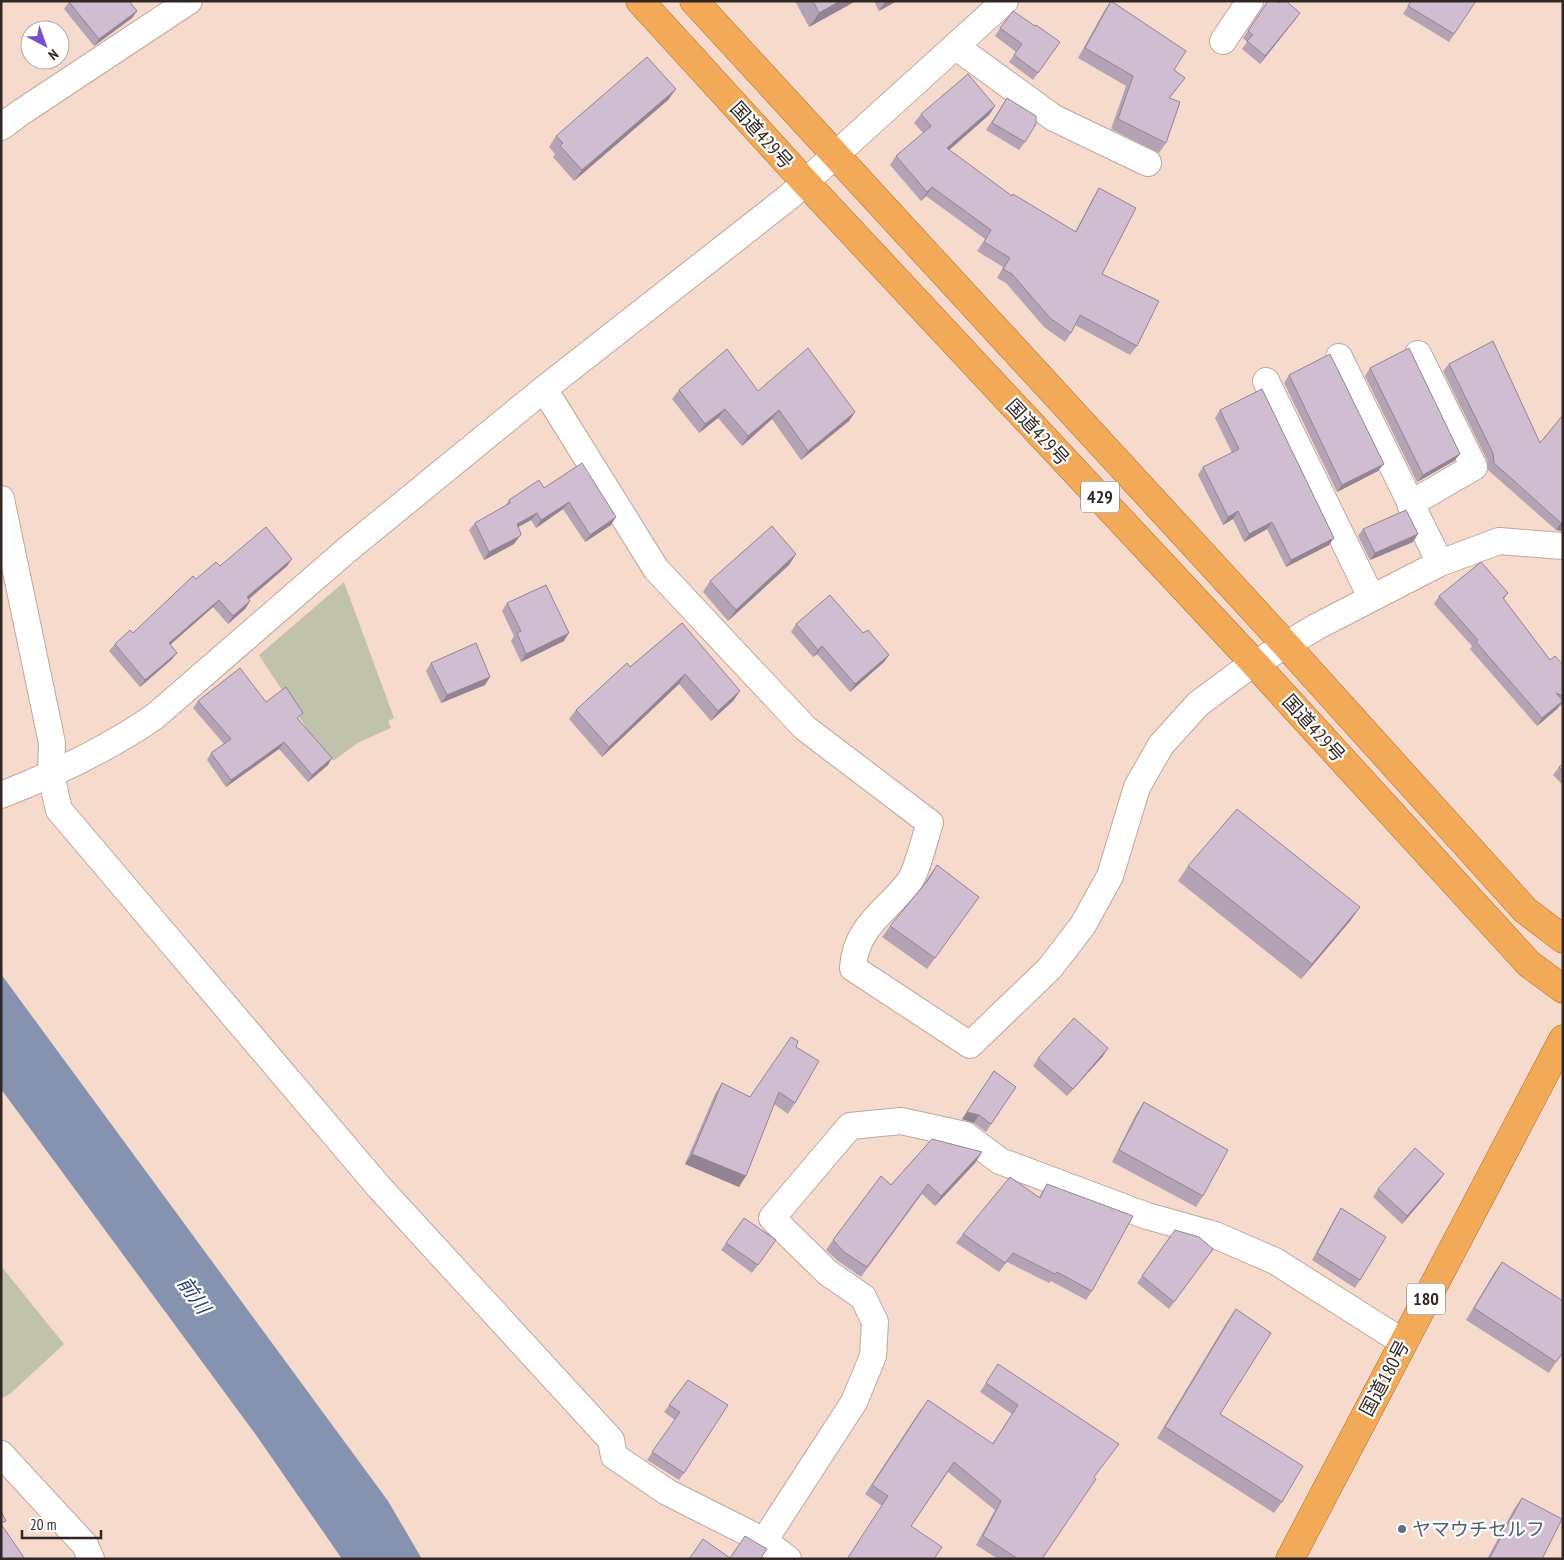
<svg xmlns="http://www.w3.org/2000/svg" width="1564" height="1560" font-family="'PT Sans Narrow','Noto Sans JP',sans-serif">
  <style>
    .green { fill: #c0c2ac }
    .water { fill: #8593b0 }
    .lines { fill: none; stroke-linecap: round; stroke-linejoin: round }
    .minor-casing { stroke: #c0a79a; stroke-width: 28 }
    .trunk-casing { stroke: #ac6e2a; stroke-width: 29 }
    .minor { stroke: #fff; stroke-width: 26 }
    .trunk { stroke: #f2aa58; stroke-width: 28 }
    .wall { fill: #b4a3b5 }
    .shaded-wall { fill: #928493 }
    .building { fill: #d1bdd2; stroke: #928493 }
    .service-dot { fill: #5c6f8a; stroke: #fff; stroke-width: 2 }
    .labels { text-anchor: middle; stroke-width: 4.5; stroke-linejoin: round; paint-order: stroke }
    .shield { fill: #fff; stroke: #6f6864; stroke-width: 1 }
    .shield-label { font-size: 18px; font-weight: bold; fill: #312722 }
    .street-label { font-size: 19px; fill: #312722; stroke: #fff }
    .service-label { font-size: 19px; fill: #4e5e75; stroke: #fff; text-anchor: start }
    .water-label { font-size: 20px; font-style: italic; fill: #2d4069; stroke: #fff }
  </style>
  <rect width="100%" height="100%" fill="#f6dbcd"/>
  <path class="green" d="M344,582L394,718L388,721L391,728L359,742L333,761L313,738L259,655Z
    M1,1266L64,1344L11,1393L1,1399Z"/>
  <path class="water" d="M1,974L388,1501L422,1559H342L256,1435L1,1089Z"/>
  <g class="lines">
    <g class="minor-casing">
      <path id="minor" d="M1223,41L1250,1
        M955,46L1054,118L1148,163
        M1,127L20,113L189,1
        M1339,357L1440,563
        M1266,381L1371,597
        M544,389L656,569L805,728L930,823C925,837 917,872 909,882C887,911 855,927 853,968L970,1045L1050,968L1083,925L1110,876L1137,787L1161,745L1198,704L1241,672L1316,627L1440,563L1499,541L1563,546
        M1,499L52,743L51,775L59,810L379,1187L611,1440L614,1456L667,1492L764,1541
        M1410,504L1474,467L1418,354
        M1,795C55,774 106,750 154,717L348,549L544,389L790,196L1005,1
        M1,1454L85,1545L91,1559
        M788,1559L764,1541L854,1402L873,1356L875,1322L863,1297L828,1273L772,1218L850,1126L901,1121L965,1135L1000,1161L1147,1216L1215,1235L1275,1261L1403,1342"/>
    </g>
    <g class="trunk-casing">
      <path id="trunk" d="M640,1L805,182L1255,664L1529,964L1563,989
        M694,1L1286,645L1525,910L1563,939
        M1290,1559L1563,1039"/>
    </g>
    <use href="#minor" class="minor"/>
    <use href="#trunk" class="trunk"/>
  </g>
  <path class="wall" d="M795,1H856L809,27Z
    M874,1H897L879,11Z
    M1111,1L1174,70L1185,78L1169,99L1166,143L1159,153L1111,129L1126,86L1078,58L1104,11Z
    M1268,1L1279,3L1300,13L1260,64L1242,49L1247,42L1243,38Z
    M1411,1H1476L1449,42L1403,14Z
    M69,2L137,11L132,18L94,46L64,9Z
    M1035,26L1060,42L1033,80L1009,62L1016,52L995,36L1000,28Z
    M676,89L668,100L574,181L553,157L555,154L549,147L556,136Z
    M1007,98L1025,142L1019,150L986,130Z
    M995,106L989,115L949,150L1012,196L1075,232L1093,198L1099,188L1102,274L1137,346L1130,355L1075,325L1071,333L1065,342L1044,327L1006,283L997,278L1003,267L977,251L985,239L926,196L921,201L890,165L896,156L923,133L914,123L921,114Z
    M1449,364L1540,443L1563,415V531L1556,530L1488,470L1487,460L1443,371Z
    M1370,368L1460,454L1454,461L1417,482L1365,376Z
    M1289,375L1378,471L1337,492L1284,383Z
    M679,390L758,391L855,412L849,421L801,460L772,419L742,446L718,418L699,433L672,399Z
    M1220,410L1329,545L1286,567L1267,529L1244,542L1233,519L1223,525L1198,475L1203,467L1232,453L1215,418Z
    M544,488L611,525L585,542L563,509L536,528L531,520L518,527L514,544L484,560L469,530L475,523L505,506L509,500Z
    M1363,529L1413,542L1370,560L1358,536Z
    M796,554L789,565L728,621L703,592L710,581Z
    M292,559L287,566L249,599L250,601L245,609L228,624L213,607L170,645L177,653L171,660L140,687L109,651L115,644L133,633L196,579L220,566Z
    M1508,593L1504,599L1550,660L1563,665V704L1561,706L1560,705L1557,709L1537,726L1470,649L1472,646L1434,604L1439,596Z
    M507,603L564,641L521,662L511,641L514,636L502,611Z
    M682,623L740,691L733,701L711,721L679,684L602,757L569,719L576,710L630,667Z
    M796,624L863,633L889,655L884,662L850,692L817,654L813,657L791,632Z
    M431,663L485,685L441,703L426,671Z
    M198,701L266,702L299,719L328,765L308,782L279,749L226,787L207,760L211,753L224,744L193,708Z
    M1563,764V785L1553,775L1559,767Z
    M937,865L979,897L927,969L882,937L890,926L923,886L929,876Z
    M1188,866L1360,907L1350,921L1301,979L1178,881Z
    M796,1047L795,1103L788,1114L774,1104L739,1187L685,1164L715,1094L722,1083L750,1097Z
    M1103,1056L1067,1096L1033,1066L1038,1058Z
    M994,1071L1016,1087L986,1132L974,1123L962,1119Z
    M1144,1102L1203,1196L1196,1207L1112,1162L1136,1114Z
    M976,1162L935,1206L922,1194L861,1277L838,1261L826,1250L833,1240L891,1185Z
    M1444,1174L1439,1181L1402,1224L1373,1197L1378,1189Z
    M1047,1184L1092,1291L1086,1300L1051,1281L1049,1283L1007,1262L999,1272L956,1243L963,1234L1039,1197Z
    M1341,1208L1360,1280L1355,1288L1312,1260L1336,1216Z
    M744,1218L776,1240L752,1273L721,1250Z
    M1175,1230L1213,1249L1169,1309L1137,1283Z
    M1502,1262L1556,1362L1549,1373L1466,1320L1494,1273Z
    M1236,1309L1220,1414L1282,1502L1274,1513L1157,1438L1228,1320Z
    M998,1364L1094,1478L1042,1559H998L976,1545L995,1510L948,1472L911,1526L865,1494L921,1409L992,1444L1012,1414L980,1392Z
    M688,1380L684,1473L679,1480L647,1460L675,1420L664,1412Z
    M1522,1498L1542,1559H1487L1514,1509Z"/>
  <path class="shaded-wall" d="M840,1H856L809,27L819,13Z
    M886,1H897L879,11Z
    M137,11L132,18L94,46L99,39Z
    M1300,13L1295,20L1260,64L1265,56Z
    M676,89L668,100L574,181L582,170Z
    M995,106L989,115L940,158L947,148Z
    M932,187L926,196L921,201L927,192Z
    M725,409L718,418L699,433L705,424Z
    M779,410L772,419L742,446L748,436Z
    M855,412L849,421L801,460L808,451Z
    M1460,454L1454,461L1417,482L1423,475Z
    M1384,464L1378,471L1337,492L1342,485Z
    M569,502L563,509L536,528L541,520Z
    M1238,511L1233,519L1223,525L1228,517Z
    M537,513L531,520L511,531L517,524Z
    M616,517L611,525L585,542L590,535Z
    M1272,522L1267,529L1244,542L1249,534Z
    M1561,523H1563V531L1556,530Z
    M1418,534L1413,542L1370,560L1375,553Z
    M520,536L514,544L484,560L489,552Z
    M1334,538L1329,545L1286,567L1291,560Z
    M796,554L789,565L728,621L736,610Z
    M292,559L287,566L242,605L247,597Z
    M219,600L213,607L163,651L169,643Z
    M250,601L245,609L228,624L233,616Z
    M569,633L564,641L521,662L526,654Z
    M822,646L817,654L813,657L818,650Z
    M177,653L171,660L140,687L145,680Z
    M889,655L884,662L850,692L855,684Z
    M685,674L679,684L602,757L609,747Z
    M490,677L485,685L441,703L447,695Z
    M740,691L733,701L711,721L718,711Z
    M1563,701L1557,709L1537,726L1542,718Z
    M284,742L279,749L226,787L231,780Z
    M332,758L328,765L308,782L312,775Z
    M1360,907L1350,921L1301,979L1312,964Z
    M1108,1048L1103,1056L1067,1096L1073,1089Z
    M967,1112L979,1115L974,1123L962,1119Z
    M982,1152L976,1162L935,1206L941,1196Z
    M692,1154L746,1176L739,1187L685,1164Z
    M1444,1174L1439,1181L1402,1224L1407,1216Z"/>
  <path class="building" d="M70,1H129L137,11L99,39L69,2Z
    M813,1H840L819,13Z
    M1111,1L1186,51L1174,70L1185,78L1169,98L1180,102L1166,143L1118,119L1133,76L1085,48Z
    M1268,1H1277L1279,3L1280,1H1286L1300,13L1265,56L1247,41L1253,35L1248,31Z
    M1411,1H1476L1454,34L1408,6Z
    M1013,11L1035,26L1036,25L1060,42L1038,73L1014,55L1022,44L1000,28Z
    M647,57L676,89L582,170L560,146L563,143L556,136Z
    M968,74L995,106L947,148L1012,196L1013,194L1076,232L1099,188L1136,208L1102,274L1159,301L1137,346L1080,315L1071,333L1050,318L1012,274L1003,269L1010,258L984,242L991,230L932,187L927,192L896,156L931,126L921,114Z
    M1007,98L1036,116V124L1025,142L992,123Z
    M1493,341L1540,443L1563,415V523H1561L1494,463L1493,453L1449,364Z
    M808,348L855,412L808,451L779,410L748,436L725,409L705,424L679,390L727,349L758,391Z
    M1409,348L1460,454L1423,475L1370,368Z
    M1330,354L1384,464L1342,485L1289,375Z
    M1262,389L1334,538L1291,560L1272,522L1249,534L1238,511L1228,517L1203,467L1239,449L1220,410Z
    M582,463L616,517L590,535L569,502L541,520L537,513L517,524L521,534L520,536L489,552L475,523L510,503L509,500L539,480L544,488Z
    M1406,510L1418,534L1375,553L1363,529Z
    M772,526L796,554L736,610L710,581Z
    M266,527L292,559L247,597L250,601L233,616L219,600L169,643L177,653L145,680L115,644L130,630L133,633L193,576L196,579L216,562L220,566Z
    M1481,562L1508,593L1503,598L1550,660L1555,656L1563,665V696L1556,693L1563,701L1542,718L1476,642L1478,640L1439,596Z
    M546,585L569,633L526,654L517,633L521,631L507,603Z
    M830,595L863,633L868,630L889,655L855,684L822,646L818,650L796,624Z
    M682,623L740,691L718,711L685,674L609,747L576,710L627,663L630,667Z
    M476,643L490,677L447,695L431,663Z
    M240,668L266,702L286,687L303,713L297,718L332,758L312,775L284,742L231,780L211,753L231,739L198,701Z
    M1563,764V772L1559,767Z
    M1237,809L1360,907L1312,964L1188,866Z
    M937,865L979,897L935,958L890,926L928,880Z
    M1074,1018L1108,1048L1073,1089L1038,1058Z
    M791,1037L798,1041L796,1047L819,1061L795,1103L779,1092L746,1176L692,1154L722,1083L750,1097Z
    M994,1071L1016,1087L991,1124L979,1115L967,1112Z
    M1144,1102L1228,1150L1203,1196L1119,1150Z
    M932,1139L982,1152L941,1196L928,1184L867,1267L844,1252L833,1240L881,1176L891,1185Z
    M1415,1148L1444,1174L1407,1216L1378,1189Z
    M1010,1177L1040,1198L1047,1184L1133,1216L1092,1291L1057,1272L1055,1274L1013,1253L1005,1263L963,1234Z
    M1341,1208L1386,1237L1360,1280L1317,1253Z
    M744,1218L776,1240L758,1265L726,1243Z
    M1175,1230L1199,1237L1213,1249L1174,1302L1142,1276Z
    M1502,1262L1563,1301V1352L1556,1362L1474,1308Z
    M1236,1309L1271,1333L1220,1414L1303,1466L1282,1502L1165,1427Z
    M998,1364L1119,1444L1094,1477L1096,1479L1042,1559H1018L983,1536L1001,1501L954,1462L911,1526L942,1547L934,1559H847L888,1496L872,1485L928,1400L993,1444L1018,1405L986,1383Z
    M688,1380L728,1405L684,1473L652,1452L680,1412L669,1405Z
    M1522,1498L1562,1519L1542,1559H1489Z
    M1,1511L6,1521L1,1523Z
    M1,1524L25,1559H1Z
    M745,1536L767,1549L760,1559H689L703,1539L730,1558Z"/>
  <circle class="service-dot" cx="1402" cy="1529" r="5"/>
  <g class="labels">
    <g class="shield">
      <rect x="1081" y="481.5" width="38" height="31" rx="4"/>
      <rect x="1407" y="1283.5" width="38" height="31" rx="4"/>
    </g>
    <g class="shield-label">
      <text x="1100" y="503">429</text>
      <text x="1426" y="1305">180</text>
    </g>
    <g class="street-label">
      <text transform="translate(762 135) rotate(48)" y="7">国道429号</text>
      <text transform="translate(1038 432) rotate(47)" y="7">国道429号</text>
      <text transform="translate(1314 728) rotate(48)" y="7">国道429号</text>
      <text transform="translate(1384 1378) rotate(-62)" y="7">国道180号</text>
    </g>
    <g class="service-label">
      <text x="1412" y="1536">ヤマウチセルフ</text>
    </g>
    <g class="water-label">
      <text transform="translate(194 1295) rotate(55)" y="7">前川</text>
    </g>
  </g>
  <rect width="1564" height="1560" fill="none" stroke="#312722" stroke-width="5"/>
  <g transform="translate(45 45) rotate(139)"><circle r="24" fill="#ffffff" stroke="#ada9a7"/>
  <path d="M0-4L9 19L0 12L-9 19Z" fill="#7551cb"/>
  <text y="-8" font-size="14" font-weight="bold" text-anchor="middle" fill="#312722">N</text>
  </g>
  <path d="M22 1530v8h79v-8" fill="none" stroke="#312722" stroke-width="2.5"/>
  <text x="30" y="1530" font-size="15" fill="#312722" stroke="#ffffff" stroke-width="4" paint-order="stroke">20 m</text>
</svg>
